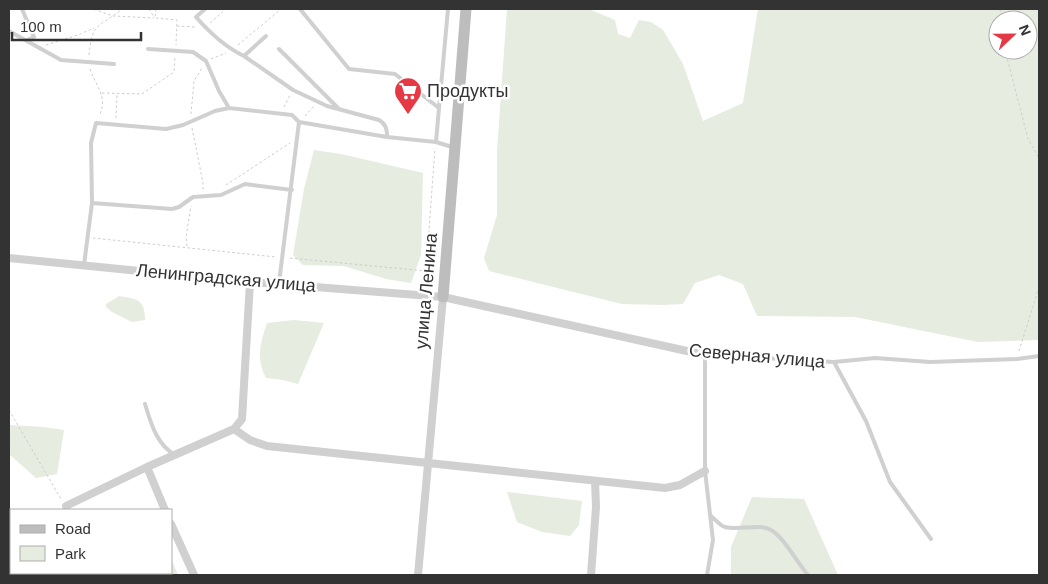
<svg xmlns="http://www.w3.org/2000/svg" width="1048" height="584" font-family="Arial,sans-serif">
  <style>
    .green { fill: #e6ecdf; fill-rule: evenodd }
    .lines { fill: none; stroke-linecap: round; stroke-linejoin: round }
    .path { stroke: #cdcdcd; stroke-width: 1; stroke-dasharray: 2.5 2.5; stroke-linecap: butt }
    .lane { stroke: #d0d0d0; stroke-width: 4 }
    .street { stroke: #d0d0d0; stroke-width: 8 }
    .secondary { stroke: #bdbdbd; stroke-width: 11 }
    .labels { text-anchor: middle; stroke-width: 5; stroke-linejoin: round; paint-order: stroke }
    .poi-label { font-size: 18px; fill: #333; stroke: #fff; text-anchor: start }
    .street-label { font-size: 18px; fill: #333; stroke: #fff }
  </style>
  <rect width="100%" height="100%" fill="#fff"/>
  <path class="green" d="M507,9H589L615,20L618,34L630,38L639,20L651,22L663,30L683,64L703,121L743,103L758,9H1039V340L978,342L855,317L757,316L743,284L719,275L695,283L683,304L662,305L622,304L489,271L484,258L497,215V151ZM998,20H1028V50H998Z
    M314,150L341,154L423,173L421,255L411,283L386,279L344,266L303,265L293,255L304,189Z
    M119,296C137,299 145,299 145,320L132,322L112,312L106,307V304Z
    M294,320L324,323L298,384L283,380L266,378C256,358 260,344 267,323Z
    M9,425L44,427L64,430L57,474L36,478L9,454Z
    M507,492L582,501L579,525L570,536L542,532L517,522Z
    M752,497L804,499L838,575H731V547Z
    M171,558L178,575H78L77,573H171Z"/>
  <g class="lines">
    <path class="path" d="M59,9H93L113,16L154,18
      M149,9L154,17
      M156,9L155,18L177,20L176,45
      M1000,9L1002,20
      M210,23L226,9
      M177,26L195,27
      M46,45L78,35L94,28
      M238,45L281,9
      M1005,50L1028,139L1039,158
      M89,55C92,21 99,28 122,9
      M211,59L226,53
      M90,69C95,85 109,97 99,116
      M102,93L142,94L174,72L175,57
      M284,107L290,95
      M191,114L194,81L202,68
      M305,116L314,106
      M116,118L117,95
      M192,128L203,183V190
      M226,185L290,143
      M93,238L276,257
      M187,246L186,237L191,206
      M290,258L426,271
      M433,272L426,271L435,148
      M1019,351L1039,287
      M9,410L61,499"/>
    <path class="lane" d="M22,9L34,37L27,40
      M205,9L196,17C210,33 225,47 244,56
      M300,9L349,69L395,74L439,108L436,142
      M9,31L61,60L114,64
      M266,36L244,56L293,90L327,106L379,120C386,124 387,129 387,137
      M148,49L193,52L206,61L219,91L229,108
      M279,49L338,108
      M439,108L448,9
      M92,203L172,209L179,207L193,197L221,195L245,184L292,190
      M84,265L92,203L91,143L96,123L166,129L183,125L215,111L229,108L292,115L299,122
      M279,283L299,122L387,137L436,142L452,147
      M834,362L866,421L890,482L931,539
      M145,404C151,423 156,444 175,455
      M710,515C715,519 720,526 725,527C739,531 760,523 771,530C784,537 797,563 808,575
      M707,575L713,540L705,471V355L834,362L875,358L930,362L1017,359L1039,356"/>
    <path class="street" d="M9,258L250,282L443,297L705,355
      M234,429L250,440L267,446L665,488L680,485L705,471
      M147,467L165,510
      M66,506L147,467L234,429L242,419L250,282
      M171,524L194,575
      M418,575L443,297
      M591,575L596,507L595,481"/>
    <path class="secondary" d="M443,297L466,9"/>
  </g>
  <defs>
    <g id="supermarket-pin" transform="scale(1.4375)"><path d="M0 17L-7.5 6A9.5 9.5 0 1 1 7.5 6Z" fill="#e63946" stroke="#fff"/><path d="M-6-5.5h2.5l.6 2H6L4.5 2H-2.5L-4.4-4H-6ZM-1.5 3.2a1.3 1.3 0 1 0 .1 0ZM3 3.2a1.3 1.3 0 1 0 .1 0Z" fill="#fff"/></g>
  </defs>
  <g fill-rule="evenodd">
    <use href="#supermarket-pin" x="408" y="91"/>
  </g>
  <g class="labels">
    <g class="poi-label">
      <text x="427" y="97">Продукты</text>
    </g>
    <g class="street-label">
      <text transform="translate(226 278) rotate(5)" y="6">Ленинградская улица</text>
      <text transform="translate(426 291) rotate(-85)" y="6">улица Ленина</text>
      <text transform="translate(757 356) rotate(5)" y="6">Северная улица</text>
    </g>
  </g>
  <rect width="1048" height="584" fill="none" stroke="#333333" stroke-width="20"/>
  <rect x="10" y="509" width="162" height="65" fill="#ffffff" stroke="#adadad"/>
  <rect x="20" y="525" width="25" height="8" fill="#bdbdbd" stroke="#adadad"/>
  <text x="55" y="534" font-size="15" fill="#333333">Road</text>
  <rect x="20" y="546" width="25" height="15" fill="#e6ecdf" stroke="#adadad"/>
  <text x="55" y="559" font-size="15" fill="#333333">Park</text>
  <g transform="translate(1013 35) rotate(68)"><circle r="24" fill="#ffffff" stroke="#adadad"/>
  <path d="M0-4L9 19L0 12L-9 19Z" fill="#e63946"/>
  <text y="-8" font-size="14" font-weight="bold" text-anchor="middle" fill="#333333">N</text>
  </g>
  <path d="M12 32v8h129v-8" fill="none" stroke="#333333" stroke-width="2.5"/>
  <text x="20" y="32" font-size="15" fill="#333333" stroke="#ffffff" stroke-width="4" paint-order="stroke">100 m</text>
</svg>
